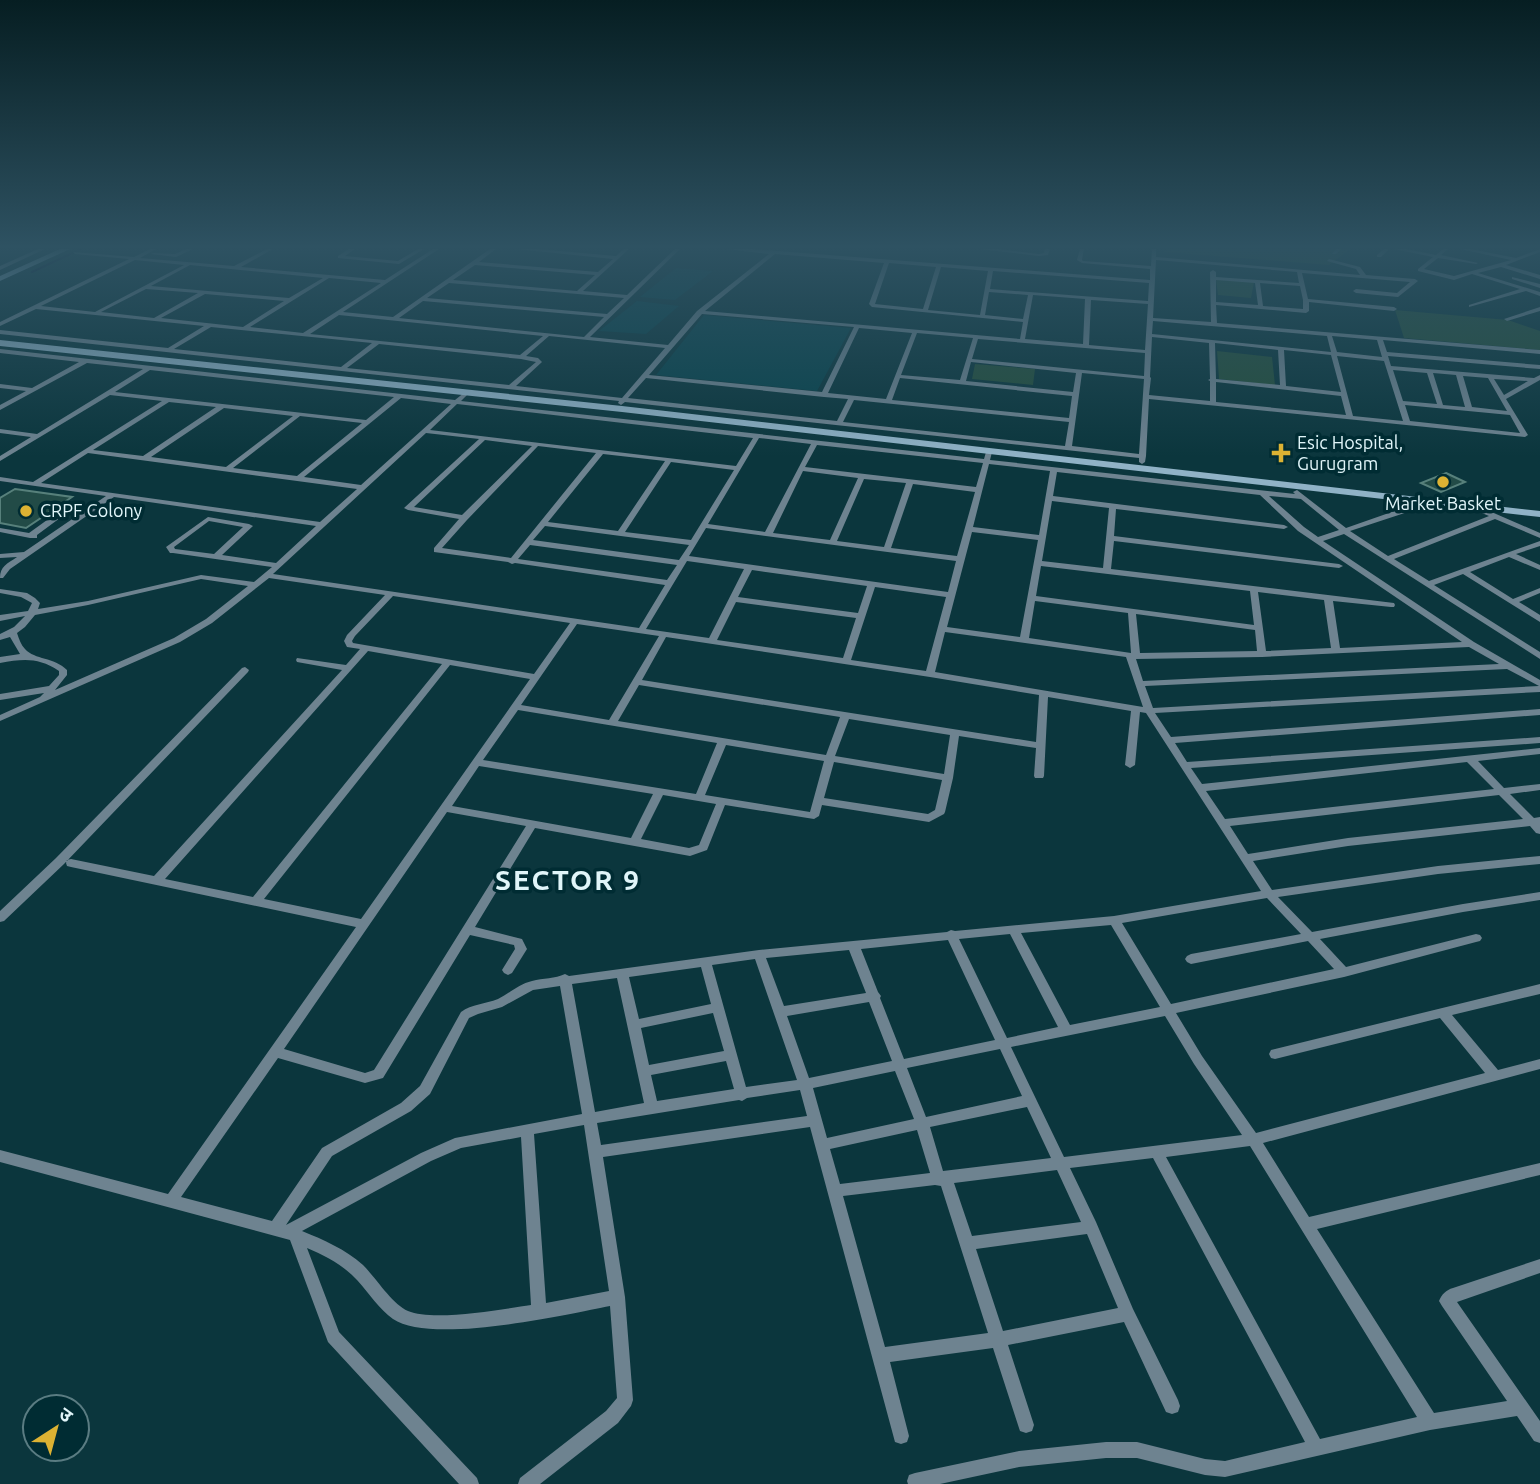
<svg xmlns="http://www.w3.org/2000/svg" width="1540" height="1484" font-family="Ubuntu,'Noto Sans Devanagari',sans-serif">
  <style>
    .built { fill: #07434c }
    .green { fill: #244e3b }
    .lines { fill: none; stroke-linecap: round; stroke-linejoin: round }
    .stream { stroke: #021334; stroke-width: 2 }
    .building { fill: #224b47; stroke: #57807b; stroke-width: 2 }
    .street { fill: #6e8390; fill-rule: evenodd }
    .secondary { fill: #90b2c6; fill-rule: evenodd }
    .poi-dot { fill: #dcb233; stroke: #002c33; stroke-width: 2.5 }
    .labels { text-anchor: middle; stroke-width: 7; stroke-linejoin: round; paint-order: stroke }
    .far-poi-label { font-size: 18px; fill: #e0f5f9; stroke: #002c33; text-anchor: start }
    .district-label { font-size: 28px; font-weight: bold; letter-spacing: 2px; fill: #e0f5f9; stroke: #002c33 }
  </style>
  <rect width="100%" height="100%" fill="#0b363d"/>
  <path class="built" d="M676,268L713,271L675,300L640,297Z
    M637,301L679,306L646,334L599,331Z
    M704,315L851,328L817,391L656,375Z"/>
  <path class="green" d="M1168,249H1350L1329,265L1164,252Z
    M1216,279L1254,282L1251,298L1218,295Z
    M1395,310L1508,320L1540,331V350L1404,338Z
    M1217,351L1272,357L1275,385L1219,379Z
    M975,364L1035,369L1033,385L972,379Z"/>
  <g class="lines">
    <path class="stream" d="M32,272L81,249"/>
  </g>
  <path class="building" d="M1446,473L1465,482L1441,492L1421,483Z
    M15,489L72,497L26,528L0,523V498Z"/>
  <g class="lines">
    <path class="street" d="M38,249H45L0,270V266Z
      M150,249H156L140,258L234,266L267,249H273L241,267L385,280L433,249H439L343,312L393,317L490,249H496L479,262L598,272L613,259L516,249H538L616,256L624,249H629L583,291L627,295L675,249H680L590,337L668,345L697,311L769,254L727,249H752L1150,280V269L1082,263L1077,260L1080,249H1084L1082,260L1083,261L1151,266L1152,249H1156V257L1360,275L1356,269L1327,261L1329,259L1360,267L1366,275L1415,279L1418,281L1398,297L1356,293L1353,291L1356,289L1397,293L1410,282L1302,273L1308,299L1394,307L1397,309L1394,311L1309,302V311L1306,313L1216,305L1217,323L1540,350V354L1383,340L1387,352L1540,365V369L1388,356L1391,366L1534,378L1540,375V380L1506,399L1528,435L1525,437L1149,399L1146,456L1145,462L1142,464L1139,462V458L625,402L621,405L618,403L619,401L0,334V330L168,348L204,326L36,309L0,326V322L129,259L75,254L73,252L134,257ZM775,254L884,263L869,304L872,307L1023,322L1020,339L705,311ZM135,260L184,265L95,312L41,306ZM1156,260L1297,272L1299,283L1216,277V272L1213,270L1210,272L1211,322L1153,318ZM889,263L936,267L923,309L875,304ZM190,265L323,278L289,298L151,286ZM475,265L595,275L577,291L453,280ZM941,267L988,271L980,315L928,310ZM993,271L1149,283L1148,301L990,289ZM329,278L381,283L303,333L250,327ZM1216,280L1255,283L1258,305L1216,302ZM449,283L624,298L607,314L427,298ZM1260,283L1300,286L1303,300V309L1263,306ZM146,289L198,293L154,318L101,312ZM989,292L1028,295L1023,319L985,315ZM205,294L284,301L243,327L161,318ZM1033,295L1085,299L1083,344L1025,339ZM1091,300L1148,304L1145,350L1089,345ZM423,301L604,317L584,337L399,318ZM702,314L854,327L822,392L649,375ZM339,315L543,336L520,355L310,334ZM1153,321L1327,336L1331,352L1152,334ZM211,327L372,343L341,367L174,349ZM859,328L912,333L886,399L828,393ZM917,333L973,338L960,380L901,375ZM549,336L665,348L622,398L516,386L542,362L538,358L526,356ZM1332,336L1377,340L1382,357L1337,352ZM1152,337L1209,343L1210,379L1208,380L1210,381V401L1149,395L1151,378L1150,377ZM978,339L1145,353L1144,376L972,359ZM1215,343L1278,350L1280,385L1216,379ZM379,344L521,359L536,362L509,385L347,368ZM1284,350L1331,355L1341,392L1286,386ZM1337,356L1384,361L1403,421L1353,416ZM971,362L1076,373L1073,392L966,381ZM1393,370L1427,373L1437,404L1403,401ZM1082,373L1144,379L1139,454L1072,446ZM1433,373L1456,375L1465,407L1443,405ZM1463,376L1488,378L1507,411L1472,407ZM646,378L824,397L848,399L837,421L628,398ZM900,378L1072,396L1069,418L892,400ZM1494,379L1528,381L1504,395ZM1216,382L1341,396L1346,415L1216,402ZM854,400L1069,422L1065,446L843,422ZM1405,405L1510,415L1520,433L1410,421Z
      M186,249H193L176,257L151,254L153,253L175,254Z
      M349,249H355L345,256L398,261L418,249H424L399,264L338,258V256Z
      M979,249H998L1039,254L1044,253L1045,249H1050L1048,255L1039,256Z
      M1336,249H1341L1336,254H1332Z
      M1384,249H1389L1381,257H1377V255Z
      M1394,249H1406L1436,255L1443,249H1448L1441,255L1478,263L1476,264L1438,258L1424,269L1454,276L1511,260L1460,249H1471L1516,258L1540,249V252L1506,265L1540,275V279L1501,267L1478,273L1540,292V296L1526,291L1469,307V305L1520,289L1472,274L1454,280L1418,271V269L1433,257Z
      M1512,277L1540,284V288L1512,279Z
      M1540,307V311L1507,321L1504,319Z
      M0,349L455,400L465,392L468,394L461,401L984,459L986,452L989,450L992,452L990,460L1295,494L1293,492L1297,490L1346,528L1426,500H1432V504L1350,531L1388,556L1489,516L1470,508V504H1473L1540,533V538L1495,519L1394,559L1429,581L1540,541V546L1516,554L1540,565V570L1509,557L1470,572L1513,599L1540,588V593L1519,602L1540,615V622L1463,574L1434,585L1540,652V659L1344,534L1323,541L1474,642L1540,680V692L1155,713L1171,737L1540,709V715L1175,743L1187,762L1540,737V743L1191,768L1202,784L1540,748V754L1478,761L1504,788L1540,784V790L1510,794L1534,818L1540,817V834L1536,833L1530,826L1348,846L1253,861L1272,890L1438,866L1540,856V864L1438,874L1278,897L1312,932L1463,904L1540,892V900L1463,912L1320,939L1346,967L1476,934L1480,935L1482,938L1480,941L1476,942L1344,977L1176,1013L1202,1056L1256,1133L1485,1073L1440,1018L1275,1059L1271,1058L1269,1054L1271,1050L1540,984V994L1452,1015L1498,1070L1540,1059V1069L1263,1143L1309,1217L1540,1163V1175L1317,1229L1434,1413L1507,1401L1442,1306L1439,1301C1442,1294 1446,1290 1453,1288L1540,1259V1273L1457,1302L1540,1421V1443L1534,1441L1517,1416L1430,1430L1225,1477L1205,1475L1137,1458H1106L1019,1467L940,1484H908L907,1481L909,1475L915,1473L1019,1451L1106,1442H1137L1205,1459L1225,1461L1305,1442L1153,1158L1070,1168L1096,1222L1133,1309L1178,1400L1180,1406L1178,1412L1172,1414L1166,1412L1124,1322L1008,1345L1034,1425L1032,1431L1026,1433L1020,1431L1018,1425L993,1348L890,1362L909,1436L907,1442L901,1444L895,1442L810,1127L603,1157L625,1297L633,1400L631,1406L618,1423L540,1484H518L520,1478L606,1411L617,1398L610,1306C565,1315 430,1345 393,1319C379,1309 369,1293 357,1280C343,1265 326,1256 307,1248L339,1332L477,1478L479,1484H459L328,1342L290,1240L0,1162V1150L168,1194L356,927L71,867L67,866L66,863L67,860L71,859L154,876L342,670L297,662L296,660L297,658L346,665L360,649L347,647L344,641L347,635L385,595L269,578L212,623L180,642L0,721V715L40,697L44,693L0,700V694L49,686L59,675V671C38,657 23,659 0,663V657L20,654L10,637L0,640V634L14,627L25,616L0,621V615L28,611L32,603L21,597L0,593V589L27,593L35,598L40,603L38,609L88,601L201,575L254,582L272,567L173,553H170L166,547L208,517L249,524L253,526L222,555L276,563L316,526L114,497L10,569L3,578H0C0,566 7,564 17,557L0,558V554L24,552L106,496L0,481V477L33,482L162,401L110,395L0,461V456L31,437L0,433V429L37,434L143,369L87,363L0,410V405L26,391L0,388V384L32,388L79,362L0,353ZM150,370L394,397L366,420L115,392ZM401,398L451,404L361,485L304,477ZM169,402L216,407L143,456L93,450ZM457,404L753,438L736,466L430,430ZM224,408L293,416L226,467L151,457ZM300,416L362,423L297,476L233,468ZM426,433L479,439L404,508L408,510L459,519L434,548V552L508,562L512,564L515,563L665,585L639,628L273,574ZM759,438L811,444L765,532L708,524ZM485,440L532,446L462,515L414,507ZM817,445L983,463L976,487L805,467ZM538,446L596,453L511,558L442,548L467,520ZM88,453L357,489L320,522L41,483ZM603,454L665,461L618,531L548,522ZM671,462L734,470L691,540L625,532ZM989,464L1050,471L1039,535L973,527ZM803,471L858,478L830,540L773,533ZM1057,472L1260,495L1298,531L1462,642L1340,648L1333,601L1391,607H1394L1395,605L1394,603L1111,569L1114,541L1339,568L1343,566L1339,564L1114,536L1116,509L1284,529L1288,527L1284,525L1053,496ZM864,479L906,483L884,547L837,541ZM913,484L975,492L957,556L891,548ZM1269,496L1301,499L1339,530L1318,537L1304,527ZM1052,501L1109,508L1103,568L1042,561ZM209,521L243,527L214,554L175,549L174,547ZM545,526L689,545L679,560L533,540ZM706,528L956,561L948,592L689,556ZM972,532L1038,540L1020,637L947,627ZM530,545L677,565L667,580L518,559ZM687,561L744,569L709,638L646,629ZM1041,566L1250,591L1254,625L1036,596ZM752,570L867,586L858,613L738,597ZM201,579L248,586L206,619L174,638L55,690L67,675V670C54,657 35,660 25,649C21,645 19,639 17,633L25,627L35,615L88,605ZM875,587L946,597L926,671L851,660ZM1258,592L1324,600L1331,648L1266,651ZM393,596L570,623L534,674L353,643L352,641L355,636ZM1035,601L1128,613L1131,653L1029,638ZM736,602L856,618L843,658L717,640ZM1136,614L1255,630L1257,651L1140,653ZM577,624L659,636L609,720L521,705ZM945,632L1126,657L1143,707L935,672ZM666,637L930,677L1039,695L1036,742L642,680ZM1469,647L1499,664L1143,681L1136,659L1262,657ZM368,651L442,664L253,897L165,879ZM450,665L530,679L361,919L264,899ZM1507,669L1539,686L1153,708L1145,686ZM639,685L840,717L826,755L618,721ZM1048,697L1131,711L1125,765L1130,768L1135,765L1140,712L1146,713L1261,891L1114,916L955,931L951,930L947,932L759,950L569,976L565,974C555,979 543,978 532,981C519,984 510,993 498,999C485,1004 472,1004 461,1012L420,1086L401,1103L322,1148L272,1221L181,1197L278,1058L365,1083L383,1078L470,935L514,945L515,949L502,970L504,973L508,975L512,973L527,949L522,939L475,927L535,828L690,856L707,850L725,805L814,819L819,816L822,805L929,822L944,814L945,812L953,778L959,736L1036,748L1034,776L1035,778H1043L1044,776ZM518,710L717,743L696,794L483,760ZM849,719L950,735L944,774L835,756ZM726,745L824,761L810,812L705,795ZM834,762L942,780L935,810L928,814L824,798ZM1467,762L1494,789L1225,819L1206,791ZM479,766L653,794L631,838L452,806ZM663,795L716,804L699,845L689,848L641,839ZM1499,795L1523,819L1348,838L1248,854L1230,826ZM447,812L526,826L374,1070L365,1073L284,1049ZM1267,898L1301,934L1191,954L1187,956L1185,959L1187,962L1191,964L1308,941L1334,969L1171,1004L1122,923ZM1111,925L1160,1007L1070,1025L1021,933ZM1010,934L1058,1027L1007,1038L959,939ZM948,940L995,1040L904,1059L880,998L881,996L878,992L861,949ZM849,950L866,993L784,1006L766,958ZM755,959L797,1080L746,1087L712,965ZM701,967L711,1004L639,1019L629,977ZM617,978L644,1103L595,1112L572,984ZM560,986L582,1114L455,1138L421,1153L286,1225L332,1156L411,1111L430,1094L469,1018L478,1014L502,1007L533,990ZM869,1002L892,1061L809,1078L787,1016ZM713,1013L724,1051L649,1065L641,1028ZM1165,1016L1194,1064L1242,1135L1064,1157L1011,1047ZM1000,1049L1022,1096L926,1117L907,1068ZM726,1061L734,1089L657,1101L651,1075ZM895,1071L914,1119L827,1138L813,1088ZM800,1090L807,1116L601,1145L597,1123L739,1100L742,1101L747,1098ZM1027,1107L1051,1158L943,1171L930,1127ZM584,1125L609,1291L546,1303L534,1134ZM917,1130L930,1173L840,1184L830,1149ZM521,1137L531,1305C502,1309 434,1322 408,1311C392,1304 376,1278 363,1265C345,1249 324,1240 302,1231L431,1161L461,1148ZM1250,1146L1417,1417L1320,1439L1166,1157ZM1057,1170L1081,1222L972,1236L954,1183ZM935,1185L941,1186L988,1333L885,1347L843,1196ZM1087,1234L1118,1308L1003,1331L976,1249Z
      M72,502H78L79,504L37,535V538H30L0,532V528L29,533Z
      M245,667L249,670L248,672L64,864L4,921L0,922V911L56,858L242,668Z"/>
    <path class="secondary" d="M60,249H70L0,281V276Z
      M0,340L622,406L1540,511V517L622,412L0,346Z"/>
  </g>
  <linearGradient id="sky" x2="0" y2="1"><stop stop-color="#061e22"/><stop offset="0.54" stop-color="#2e5262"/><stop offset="1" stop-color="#2e5262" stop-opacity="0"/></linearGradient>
  <rect width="1540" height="457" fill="url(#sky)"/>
  <g class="poi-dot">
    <path d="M1277.5 442.5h7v7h7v7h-7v7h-7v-7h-7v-7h7z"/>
    <circle cx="1443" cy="482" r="7"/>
    <circle cx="26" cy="511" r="7"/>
  </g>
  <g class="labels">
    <g class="far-poi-label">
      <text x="1297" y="449">Esic Hospital,<tspan x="1297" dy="21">Gurugram</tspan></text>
      <text x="1443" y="510" text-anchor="middle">Market Basket</text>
      <text x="40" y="517">CRPF Colony</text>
    </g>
    <g class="district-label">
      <text x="568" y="890">SECTOR 9</text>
    </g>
  </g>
  <g transform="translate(56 1428) rotate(36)"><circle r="33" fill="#002c33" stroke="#5a7c82" stroke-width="2"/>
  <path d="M0-5L12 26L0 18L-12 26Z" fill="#dcb233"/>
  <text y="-10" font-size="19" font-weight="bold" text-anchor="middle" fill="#e0f5f9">उ</text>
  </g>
</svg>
